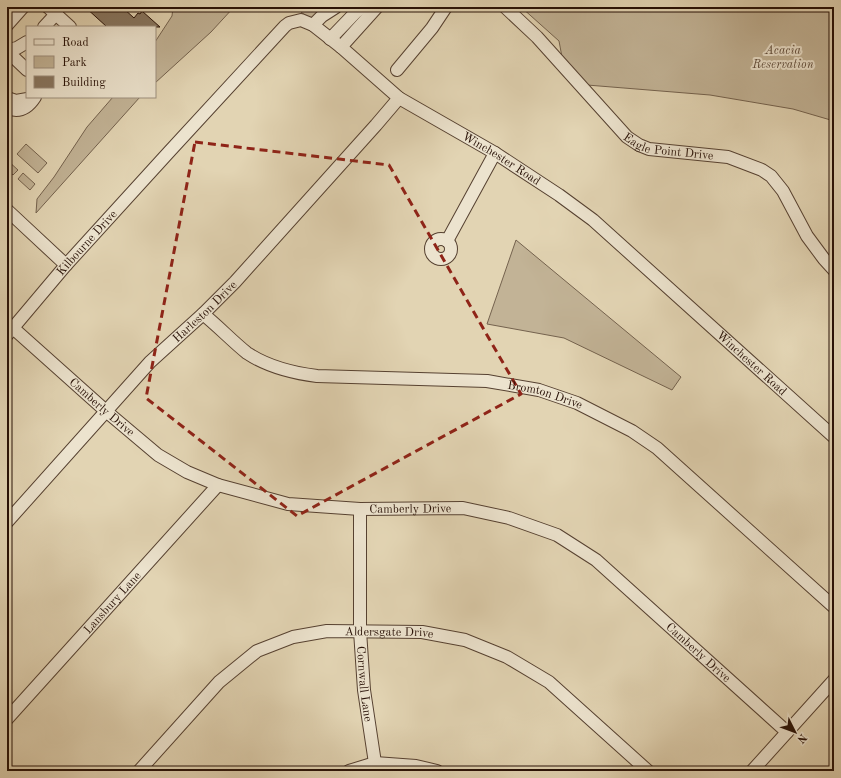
<svg xmlns="http://www.w3.org/2000/svg" width="841" height="778" font-family="'Old Standard TT',serif">
  <style>
    .green { fill: #c2b396; stroke: #74624e }
    .building { fill: #887660; stroke: #271006 }
    .lines { fill: none; stroke-linecap: round; stroke-linejoin: round }
    .minor-casing { stroke: #564131; stroke-width: 14 }
    .minor { stroke: #ece3ce; stroke-width: 12 }
    .marked { fill: none; stroke: #8f2418; stroke-width: 3; stroke-dasharray: 8 5; stroke-linejoin: round }
    .labels { text-anchor: middle; stroke-width: 4; stroke-linejoin: round; paint-order: stroke }
    .park-label { font-size: 12px; font-style: italic; fill: #5d4938; stroke: #ece3ce }
    .street-label { font-size: 12px; fill: #271006; stroke: #ece3ce }
  </style>
  <rect width="100%" height="100%" fill="#e2d4b3"/>
  <filter id="stains"><feTurbulence type="fractalNoise" baseFrequency=".005" numOctaves="4"/><feColorMatrix values="0 0 0 0 .2 0 0 0 0 .09 0 0 0 0 .02 0 0 0 .5 -.17"/></filter>
  <radialGradient id="worn" r=".72"><stop offset=".6" stop-color="#630" stop-opacity="0"/><stop offset="1" stop-color="#630" stop-opacity=".3"/></radialGradient>
  <path class="green" d="M173,7H234L211,32L155,83V42L172,16Z
    M295,7H338L312,21Z
    M521,7H834V121L793,109L710,95L587,85L562,57L559,41Z
    M113,97H140L36,213L37,199L54,177L87,127Z
    M26,144L47,163L38,173L17,154Z
    M7,160L18,170L13,175L7,170Z
    M23,173L35,184L30,190L18,179Z
    M516,240L681,377L672,390L564,338L487,324Z"/>
  <path class="building" d="M85,7H122L134,18L138,13L140,14L142,11L160,27H107Z"/>
  <g class="lines">
    <g class="minor-casing">
      <g id="minor">
        <path d="M48,7L70,27"/>
        <path id="s1" d="M505,7L537,37L627,137L639,145L649,149L728,157L762,170L771,176L783,191L807,236L824,259L834,270"/>
        <path d="M7,25L23,7"/>
        <path d="M313,25L322,16L336,7"/>
        <path d="M44,27L56,14L58,7"/>
        <path d="M330,39L356,12L363,7"/>
        <path d="M341,47L377,7"/>
        <path d="M7,50L17,48L27,42"/>
        <path d="M7,51L27,70"/>
        <path d="M397,70L432,28L446,7"/>
        <path d="M7,98L16,101L33,98"/>
        <path d="M7,108C20,113 28,108 35,97"/>
        <path d="M7,210L66,265"/>
        <circle cx="441" cy="249" r="10"/>
        <path d="M447,241L495,153"/>
        <path id="s2" d="M203,314C218,326 232,341 247,353C268,367 293,373 317,376L487,381L539,390L577,403L632,431L657,448L834,607"/>
        <path id="s3" d="M13,328L107,412L158,455L187,472L218,485L288,504L360,509L463,508L509,518L557,535L596,560L787,732"/>
        <path id="s4" d="M7,335L66,265L168,153L285,26L289,23L301,20L313,25L341,47L399,98L495,153L559,195L593,220L834,437"/>
        <path id="s5" d="M360,509V631L364,690L375,763"/>
        <path id="s6" d="M7,522L150,362L203,314L235,282L376,125L399,98"/>
        <path id="s7" d="M7,719L218,485"/>
        <path id="s8" d="M139,771L219,682L257,651L293,637L327,631L422,632L465,640L507,657L549,682L648,771"/>
        <path d="M349,771L375,763L416,766L437,771"/>
        <path d="M752,771L834,680"/>
      </g>
    </g>
    <use href="#minor" class="minor"/>
  </g>
  <path class="marked" d="M195,142L389,165L521,394L297,516L146,398Z"/>
  <g class="labels">
    <g class="park-label">
      <text x="783" y="54">Acacia<tspan x="783" dy="14">Reservation</tspan></text>
    </g>
    <g class="street-label">
      <text dy="4" stroke="none"><textPath href="#s1" startOffset="222">Eagle Point Drive</textPath></text>
      <text dy="4" stroke="none"><textPath href="#s4" startOffset="678">Winchester Road</textPath></text>
      <text dy="4" stroke="none"><textPath href="#s4" startOffset="122">Kilbourne Drive</textPath></text>
      <text dy="4" stroke="none"><textPath href="#s6" startOffset="289">Harleston Drive</textPath></text>
      <text dy="4" stroke="none"><textPath href="#s4" startOffset="1002">Winchester Road</textPath></text>
      <text dy="4" stroke="none"><textPath href="#s2" startOffset="363">Bromton Drive</textPath></text>
      <text dy="4" stroke="none"><textPath href="#s3" startOffset="119">Camberly Drive</textPath></text>
      <text dy="4" stroke="none"><textPath href="#s3" startOffset="455">Camberly Drive</textPath></text>
      <text dy="4" stroke="none"><textPath href="#s7" startOffset="157">Lansbury Lane</textPath></text>
      <text dy="4" stroke="none"><textPath href="#s8" startOffset="304">Aldersgate Drive</textPath></text>
      <text dy="4" stroke="none"><textPath href="#s3" startOffset="790">Camberly Drive</textPath></text>
      <text dy="4" stroke="none"><textPath href="#s5" startOffset="175">Cornwall Lane</textPath></text>
    </g>
  </g>
  <rect width="841" height="778" fill="none" stroke="#e2d4b3" stroke-width="24"/>
  <rect x="8" y="8" width="825" height="762" fill="none" stroke="#271006" stroke-width="2"/>
  <rect x="12" y="12" width="817" height="754" fill="none" stroke="#271006"/>
  <rect x="26" y="26" width="130" height="72" fill="#ece3ce" stroke="#9d8f7e"/>
  <rect x="34" y="39" width="20" height="6" fill="#ece3ce" stroke="#9d8f7e"/>
  <text x="62" y="46" font-size="12" fill="#271006">Road</text>
  <rect x="34" y="56" width="20" height="12" fill="#c2b396" stroke="#9d8f7e"/>
  <text x="62" y="66" font-size="12" fill="#271006">Park</text>
  <rect x="34" y="76" width="20" height="12" fill="#887660" stroke="#9d8f7e"/>
  <text x="62" y="86" font-size="12" fill="#271006">Building</text>
  <g transform="translate(795 732) rotate(132)" stroke="#ece3ce" stroke-width="3" paint-order="stroke">
  <path d="M0-3L7 15L0 10L-7 15Z" fill="#271006"/>
  <text y="-6" font-size="11" font-weight="bold" text-anchor="middle" fill="#271006">N</text>
  </g>
  <rect width="100%" height="100%" filter="url(#stains)"/>
  <rect width="100%" height="100%" fill="url(#worn)"/>
</svg>
